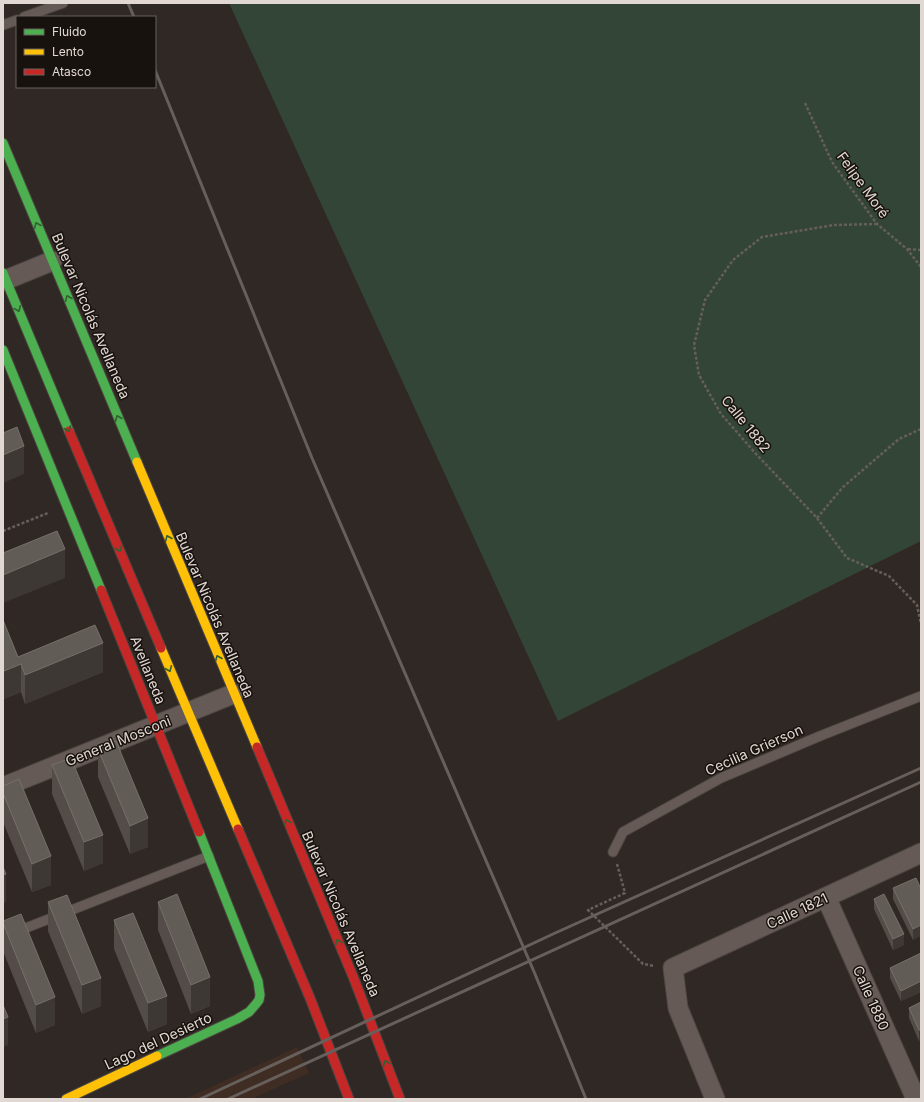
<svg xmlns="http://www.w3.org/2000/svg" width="924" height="1102" font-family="Inter,sans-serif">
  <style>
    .built { fill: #3f2c22 }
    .green { fill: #334536 }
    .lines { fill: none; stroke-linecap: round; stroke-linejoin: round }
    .lane-casing { stroke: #4c4541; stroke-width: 11 }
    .street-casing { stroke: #4c4541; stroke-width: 21 }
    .fast-casing { stroke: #4c4541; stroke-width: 11 }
    .slow-casing { stroke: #4c4541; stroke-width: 11 }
    .jam-casing { stroke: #4c4541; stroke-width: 11 }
    .path { stroke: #665e5b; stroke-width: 2.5; stroke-dasharray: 3 2; stroke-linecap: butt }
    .lane { stroke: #665a57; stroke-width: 9 }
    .street { stroke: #665a57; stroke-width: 19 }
    .fast { stroke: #4caf50; stroke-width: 9 }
    .slow { stroke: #ffc107; stroke-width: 9 }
    .jam { stroke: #c62828; stroke-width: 9 }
    .rail { stroke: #675f5b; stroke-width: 3 }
    .wall { fill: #534c48 }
    .shaded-wall { fill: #3e3834 }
    .building { fill: #625c57; stroke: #766f6b }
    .oneway { stroke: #32602f }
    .labels { text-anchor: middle; stroke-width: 3; stroke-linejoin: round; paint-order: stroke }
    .street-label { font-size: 14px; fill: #e2d8d3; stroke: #18120e }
  </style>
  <rect width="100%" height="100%" fill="#302824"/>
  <path class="built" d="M297,1047L309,1073L252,1099H185Z"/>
  <path class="green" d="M229,3H921V541L558,721Z"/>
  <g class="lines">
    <g class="lane-casing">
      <path id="lane" d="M24,17L63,3
        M3,25L17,20
        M613,852L623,832L721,778L820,736L921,696
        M3,937L209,856"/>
    </g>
    <g class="street-casing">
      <path id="street" d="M3,281L52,261
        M3,787L233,694
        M826,897L916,1099
        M715,1099L678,1008L673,968L921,853"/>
    </g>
    <g class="fast-casing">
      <path id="fast" d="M3,143L137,462
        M3,273L69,431
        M3,350L101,590
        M157,1056L237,1019L249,1012L256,1004L259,1000L260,995L258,981L199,832"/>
    </g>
    <g class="slow-casing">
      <path id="slow" d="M137,462L257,747
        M161,648L238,829
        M66,1099L157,1056"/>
    </g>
    <g class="jam-casing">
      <path id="jam" d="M69,431L161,648
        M101,590L199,832
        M257,747L354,979L400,1099
        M238,829L310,998L349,1099"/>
    </g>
    <path class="path" d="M805,103L832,162L877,224L907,249L921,267
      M877,224L834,225L762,237L733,260L705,300L694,345L699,375L721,414L757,455L817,518L847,558L889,576L917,605L921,624
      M908,249L921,250
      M817,518L843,487L899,439L921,429
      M3,531L48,513
      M617,864L625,893L588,910L643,964L655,966"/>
    <use href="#lane" class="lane"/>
    <use href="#street" class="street"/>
    <use href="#fast" class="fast"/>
    <use href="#slow" class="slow"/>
    <use href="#jam" class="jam"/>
    <path class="rail" d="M128,3L134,17
      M155,70L312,458L535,974L586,1099
      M200,1099L553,934L921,768
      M228,1099L921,782"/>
  </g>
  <path class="wall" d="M3,620L18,657L103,672L25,704L21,692L4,699L3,698Z
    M98,749L148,847L130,854L98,777Z
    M52,765L103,863L84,871L52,794Z
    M3,786L51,885L32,892L3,822Z
    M893,888L921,889L913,940L893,899Z
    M874,899L904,945L893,950L874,909Z
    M48,902L101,1006L82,1014L48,931Z
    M158,902L210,1006L191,1014L158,930Z
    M114,920L167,1024L148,1032L114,949Z
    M3,921L55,1025L36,1033L3,951Z
    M921,953V992L901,1001L890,978V968Z
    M921,1002L919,1041L909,1018V1008Z"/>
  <path class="shaded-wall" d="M24,446V474L3,483V455Z
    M65,549V578L3,603V575Z
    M103,643V672L25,704V675Z
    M21,664V692L4,699V671Z
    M148,818V847L130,854V826Z
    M103,835V863L84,871V842Z
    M51,856V885L32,892V864Z
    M6,874V902L3,903V875Z
    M921,925V936L913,940V929Z
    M904,934V945L893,950V939Z
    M210,977V1006L191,1014V985Z
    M101,978V1006L82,1014V985Z
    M921,981V992L901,1001V991Z
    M167,996V1024L148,1032V1003Z
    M55,997V1025L36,1033V1005Z
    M8,1017V1045L3,1047V1019Z
    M919,1030H921V1040L919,1041Z"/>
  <path class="building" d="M17,427L24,446L3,455V433Z
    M57,531L65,549L3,575V553Z
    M3,620L18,657L95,625L103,643L25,675L21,664L4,671L3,669Z
    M116,741L148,818L130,826L98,749Z
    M71,758L103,835L84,842L52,765Z
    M19,779L51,856L32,864L3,793V786Z
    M3,867L6,874L3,875Z
    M916,878L921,889V925L913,929L893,888Z
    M177,894L210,977L191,985L158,902Z
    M884,894L904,934L893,939L874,899Z
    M67,895L101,978L82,985L48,902Z
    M133,913L167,996L148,1003L114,920Z
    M21,914L55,997L36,1005L3,923V921Z
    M921,953V981L901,991L890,968Z
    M921,1002V1030H919L909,1008Z
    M3,1005L8,1017L3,1019Z"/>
  <defs><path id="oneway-chevron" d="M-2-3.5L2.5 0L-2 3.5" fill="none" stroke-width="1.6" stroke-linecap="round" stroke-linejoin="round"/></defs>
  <g class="oneway">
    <use href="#oneway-chevron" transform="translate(37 225) rotate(-113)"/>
    <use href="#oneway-chevron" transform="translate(68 298) rotate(-113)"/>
    <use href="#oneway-chevron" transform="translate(18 309) rotate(67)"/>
    <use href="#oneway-chevron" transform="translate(118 418) rotate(-113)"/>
    <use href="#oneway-chevron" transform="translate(68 429) rotate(67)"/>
    <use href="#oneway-chevron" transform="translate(168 538) rotate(-113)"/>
    <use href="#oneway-chevron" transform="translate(119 549) rotate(67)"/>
    <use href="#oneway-chevron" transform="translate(218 658) rotate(-113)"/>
    <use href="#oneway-chevron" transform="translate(169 669) rotate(67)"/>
    <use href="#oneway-chevron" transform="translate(287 822) rotate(-113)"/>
    <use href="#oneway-chevron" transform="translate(338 942) rotate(-113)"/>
    <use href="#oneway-chevron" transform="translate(386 1063) rotate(-111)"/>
  </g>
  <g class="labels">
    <g class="street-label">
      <text transform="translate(863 185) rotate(54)" y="5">Felipe Moré</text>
      <text transform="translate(91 316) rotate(67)" y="5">Bulevar Nicolás Avellaneda</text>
      <text transform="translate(746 424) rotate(51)" y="5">Calle 1882</text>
      <text transform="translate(215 615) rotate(67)" y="5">Bulevar Nicolás Avellaneda</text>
      <text transform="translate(148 670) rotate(68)" y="5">Avellaneda</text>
      <text transform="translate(118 741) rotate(-22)" y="5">General Mosconi</text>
      <text transform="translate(754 750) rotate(-24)" y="5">Cecilia Grierson</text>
      <text transform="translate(797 911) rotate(-25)" y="5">Calle 1821</text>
      <text transform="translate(341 914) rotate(67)" y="5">Bulevar Nicolás Avellaneda</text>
      <text transform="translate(871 998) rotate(66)" y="5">Calle 1880</text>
      <text transform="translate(158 1041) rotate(-25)" y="5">Lago del Desierto</text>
    </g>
  </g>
  <rect width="924" height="1102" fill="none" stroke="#e2d8d3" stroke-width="8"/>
  <rect x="16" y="16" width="140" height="72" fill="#18120e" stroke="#69615d"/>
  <rect x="24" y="29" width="20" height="6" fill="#4caf50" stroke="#69615d"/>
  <text x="52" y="36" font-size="12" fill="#e2d8d3">Fluido</text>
  <rect x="24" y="49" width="20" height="6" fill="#ffc107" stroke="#69615d"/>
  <text x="52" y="56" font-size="12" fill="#e2d8d3">Lento</text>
  <rect x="24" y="69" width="20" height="6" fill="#c62828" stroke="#69615d"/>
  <text x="52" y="76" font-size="12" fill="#e2d8d3">Atasco</text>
</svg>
